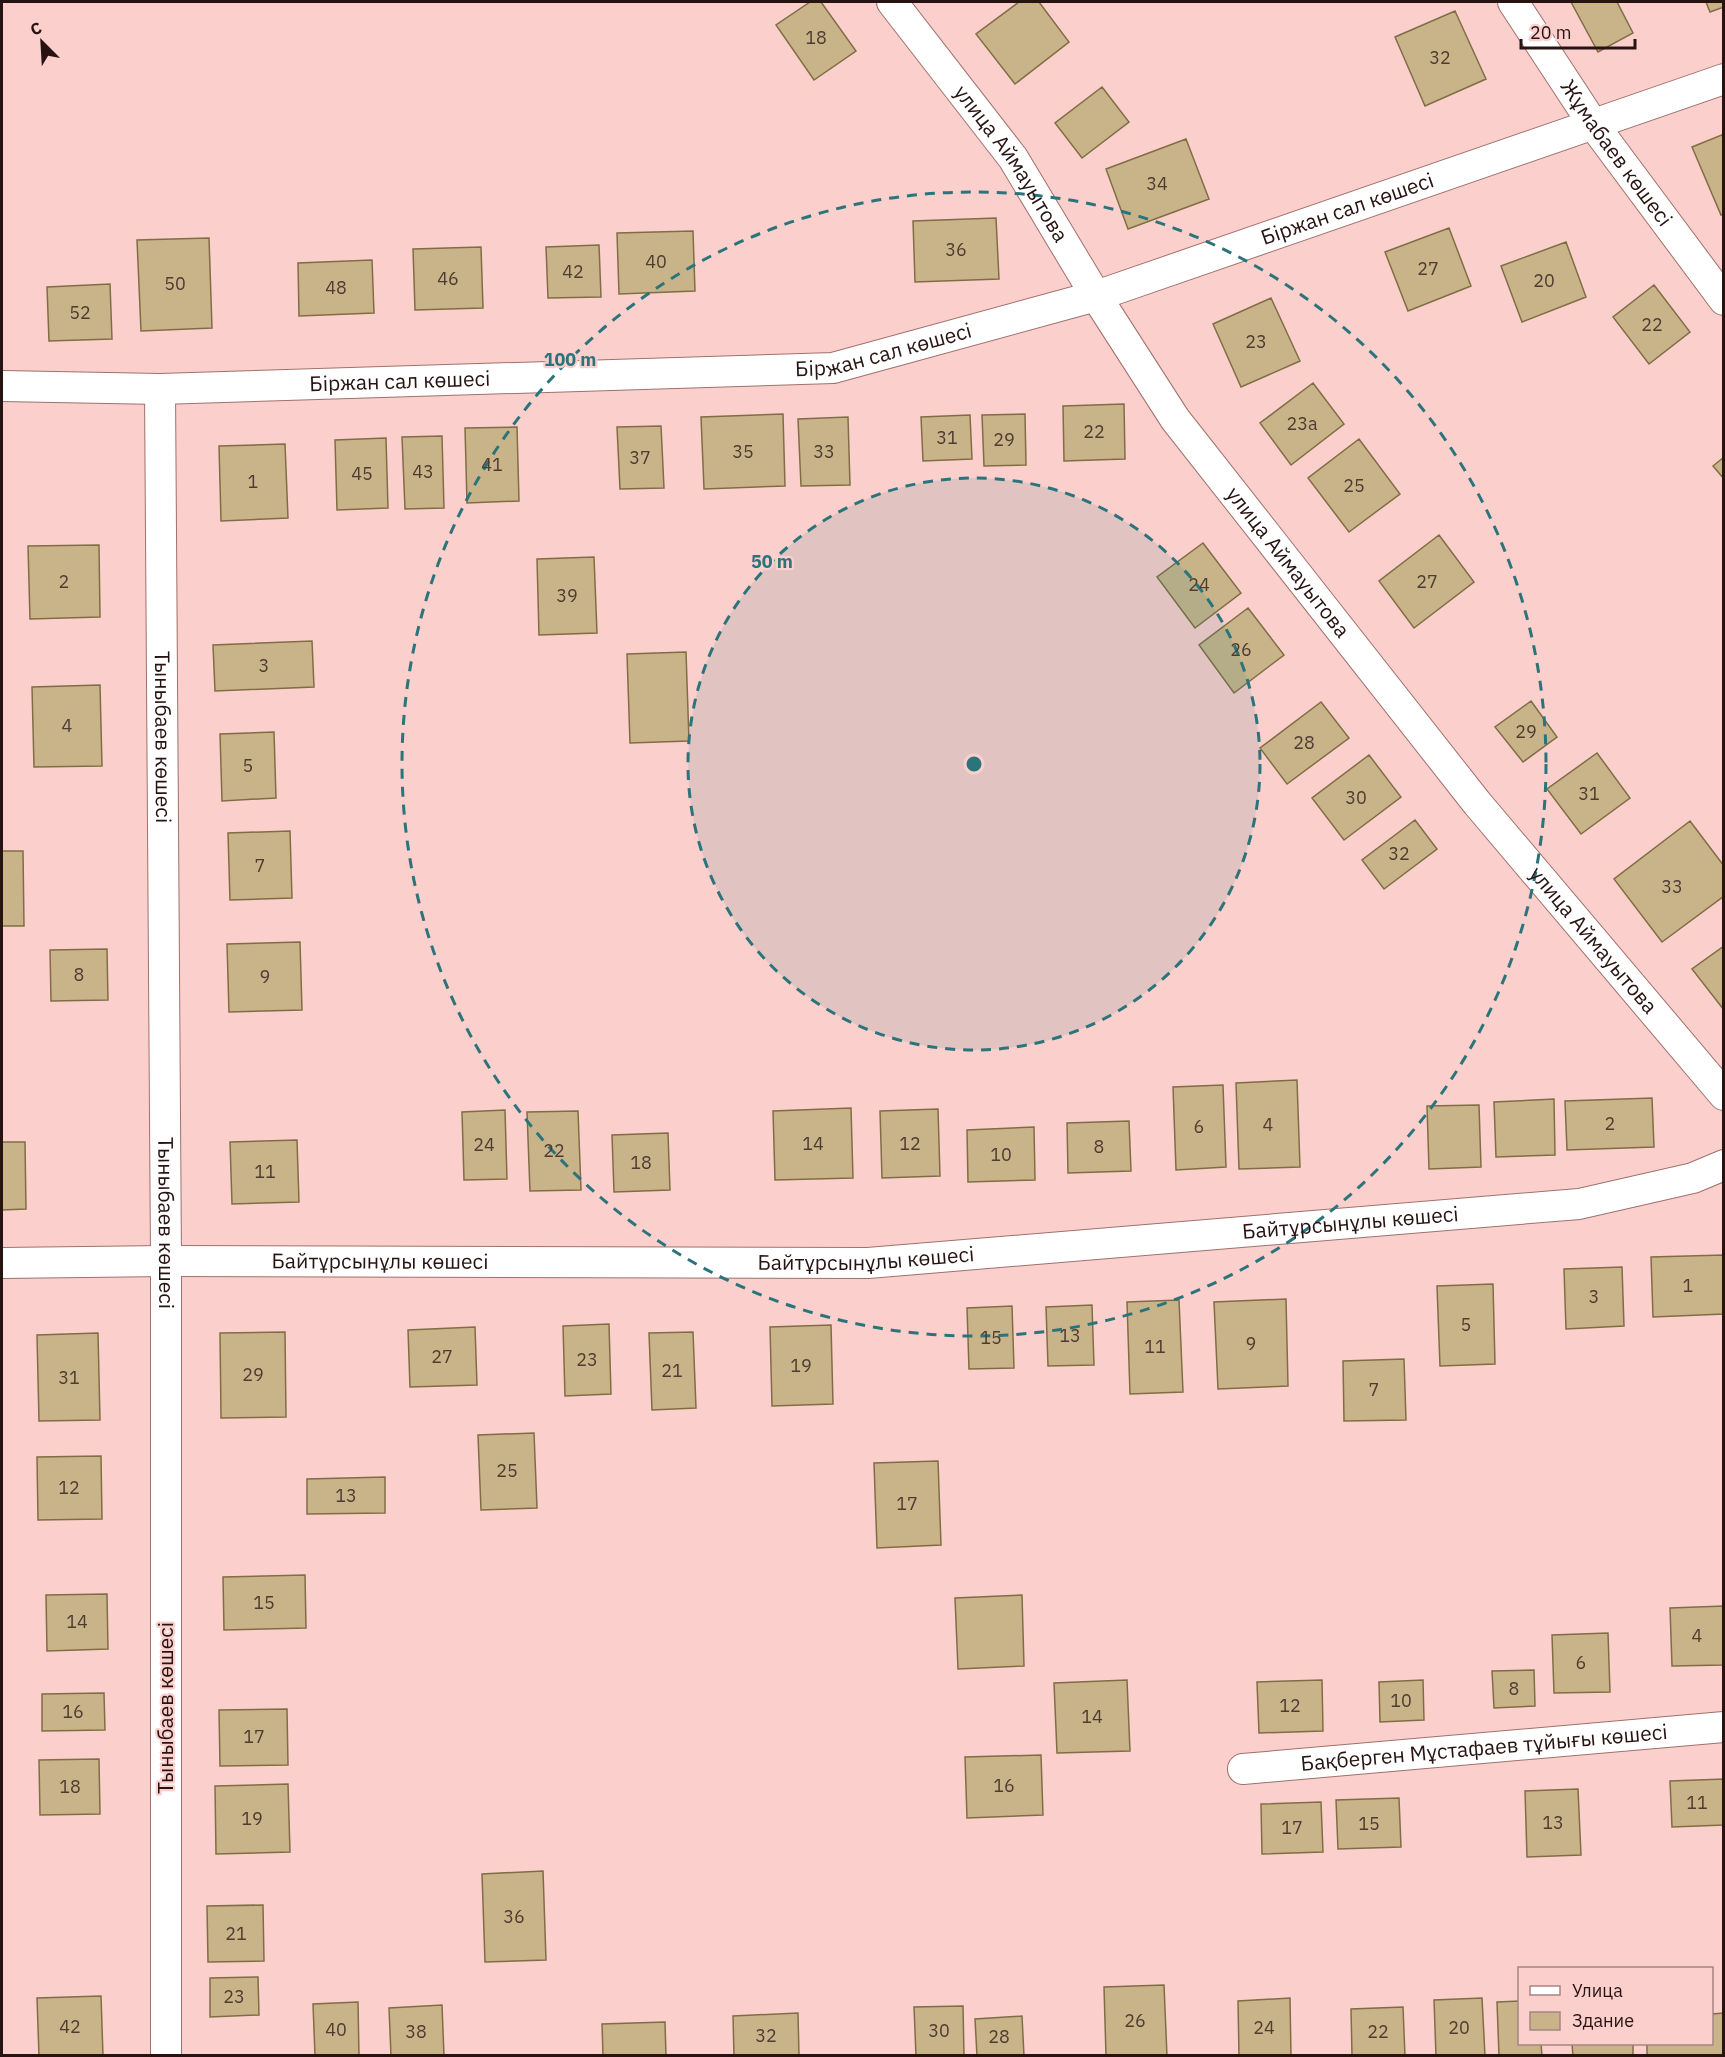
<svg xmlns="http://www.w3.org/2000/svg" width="1725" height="2057" font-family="'IBM Plex Sans',sans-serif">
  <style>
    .building { fill: #c9b48a; stroke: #816d45; stroke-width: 1.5 }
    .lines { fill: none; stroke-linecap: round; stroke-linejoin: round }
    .street-casing { stroke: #a0706c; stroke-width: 32 }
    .street { stroke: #fff; stroke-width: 30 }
    .ring { fill: none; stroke: #2b747b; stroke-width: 3; stroke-dasharray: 10 8 }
    .labels { text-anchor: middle; stroke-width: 4.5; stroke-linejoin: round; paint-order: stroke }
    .number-label { font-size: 18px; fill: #4f3b30 }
    .street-label { font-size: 21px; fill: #261312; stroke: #fbd0cc }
    .centre { fill: #2b747b; stroke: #fbd0cc; stroke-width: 3 }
    .ring-label { font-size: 18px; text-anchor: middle; font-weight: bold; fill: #2b747b; stroke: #fbd0cc; stroke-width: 4.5; stroke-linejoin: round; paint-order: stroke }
  </style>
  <rect width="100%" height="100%" fill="#fbd0cc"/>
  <path class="building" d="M810,2H821L856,51L814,80L776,25Z
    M1019,2H1039L1069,42L1015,84L976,34Z
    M1571,2H1617L1633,33L1598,52Z
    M1706,2H1724V7L1710,12Z
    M1455,11L1486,79L1425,106L1395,37Z
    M1102,87L1129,122L1082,158L1055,123Z
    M1724,134V214L1721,215L1692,147Z
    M1186,139L1209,199L1128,229L1106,169Z
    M996,218L999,279L915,282L913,221Z
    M1449,228L1471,286L1408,311L1385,252Z
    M693,231L695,291L619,294L617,233Z
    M209,238L212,328L141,331L137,240Z
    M1566,242L1586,297L1522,322L1501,266Z
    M599,245L601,297L548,298L546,247Z
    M481,247L483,308L415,310L413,249Z
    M372,260L374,313L299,316L298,263Z
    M110,284L112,339L49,341L47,287Z
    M1654,285L1690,332L1649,364L1613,317Z
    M1271,298L1300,361L1241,387L1213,324Z
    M1313,383L1344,424L1291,465L1260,423Z
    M1124,404L1125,459L1064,461L1063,406Z
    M783,414L785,486L704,489L701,417Z
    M1025,414L1026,465L984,466L982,415Z
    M970,415L972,459L923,461L921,417Z
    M848,417L850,485L801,486L798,419Z
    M661,426L664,488L620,489L617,427Z
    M517,427L519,501L467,503L465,428Z
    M442,436L444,508L405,509L402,437Z
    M386,438L388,508L337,510L335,440Z
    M1359,439L1400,494L1349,532L1308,478Z
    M285,444L288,518L221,521L219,446Z
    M1724,457V479L1713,466Z
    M1439,535L1474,582L1414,628L1379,581Z
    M1203,543L1241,593L1195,628L1157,577Z
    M99,545L100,617L30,619L28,546Z
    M594,557L597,633L539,635L537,559Z
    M1248,608L1284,655L1234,693L1199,645Z
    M312,641L314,687L215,691L213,645Z
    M686,652L689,741L630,743L627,654Z
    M100,685L102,766L34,767L32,687Z
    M1531,701L1557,737L1523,762L1495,727Z
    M1321,702L1349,738L1287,784L1260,748Z
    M274,732L276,798L222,801L220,734Z
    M1597,753L1630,798L1581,834L1547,789Z
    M1369,755L1401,797L1344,840L1312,798Z
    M1415,820L1437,849L1384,889L1362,860Z
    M1690,821L1724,866V896L1662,942L1614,879Z
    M290,831L292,898L230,900L228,833Z
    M2,851H23L24,926H2Z
    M300,942L302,1010L229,1012L227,944Z
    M1724,946V1010L1692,969Z
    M107,949L108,1000L51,1001L50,950Z
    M1297,1080L1300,1167L1239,1169L1236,1083Z
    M1223,1085L1226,1167L1176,1170L1173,1087Z
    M1652,1098L1654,1147L1567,1150L1565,1101Z
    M1554,1099L1555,1155L1496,1157L1494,1102Z
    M1479,1105L1481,1167L1429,1169L1427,1106Z
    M851,1108L853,1178L775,1180L773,1111Z
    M938,1109L940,1176L882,1178L880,1111Z
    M505,1110L507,1179L464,1180L462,1112Z
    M578,1111L581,1190L530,1191L527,1112Z
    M1129,1121L1131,1171L1068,1173L1067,1123Z
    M1034,1127L1035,1180L968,1182L967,1130Z
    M668,1133L670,1190L614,1192L612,1135Z
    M297,1140L299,1202L232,1204L230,1142Z
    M2,1142H25L26,1209L2,1210Z
    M1724,1255V1314L1653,1317L1651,1257Z
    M1622,1267L1624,1326L1566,1329L1564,1269Z
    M1493,1284L1495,1364L1440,1366L1437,1286Z
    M1286,1299L1288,1386L1218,1389L1214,1302Z
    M1179,1300L1183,1392L1130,1394L1127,1302Z
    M1092,1305L1094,1365L1048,1366L1046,1307Z
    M1012,1306L1014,1368L969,1369L967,1308Z
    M609,1324L611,1394L565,1396L563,1326Z
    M831,1325L833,1404L772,1406L770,1327Z
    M475,1327L477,1385L410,1387L408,1330Z
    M285,1332L286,1417L221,1418L220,1333Z
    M693,1332L696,1408L652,1410L649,1333Z
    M98,1333L100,1420L39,1421L37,1335Z
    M1404,1359L1406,1420L1344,1421L1343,1361Z
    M534,1433L537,1508L481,1510L478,1435Z
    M101,1456L102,1519L38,1520L37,1457Z
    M938,1461L941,1545L877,1548L874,1463Z
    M385,1477V1513L307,1514V1479Z
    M305,1575L306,1628L224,1630L223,1577Z
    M107,1594L108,1649L47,1651L46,1595Z
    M1022,1595L1024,1666L958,1669L955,1598Z
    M1724,1606V1665L1672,1666L1670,1608Z
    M1608,1633L1610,1692L1554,1693L1552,1635Z
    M1534,1670L1535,1706L1494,1708L1492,1671Z
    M1127,1680L1130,1751L1057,1753L1054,1683Z
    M1322,1680L1323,1731L1259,1733L1257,1682Z
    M1423,1680L1424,1720L1380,1722L1379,1682Z
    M104,1693L105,1730L42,1731V1694Z
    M287,1709L288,1765L220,1766L219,1710Z
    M1041,1755L1043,1815L967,1818L965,1757Z
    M99,1759L100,1814L40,1815L39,1760Z
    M1724,1779V1825L1672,1827L1670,1781Z
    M288,1784L290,1852L216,1854L215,1786Z
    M1578,1789L1581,1855L1527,1857L1525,1791Z
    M1399,1798L1401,1847L1338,1849L1336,1800Z
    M1321,1802L1323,1852L1262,1854L1261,1804Z
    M543,1871L546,1960L485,1962L482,1874Z
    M263,1905L264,1961L208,1962L207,1906Z
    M258,1977L259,2015L210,2017V1978Z
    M1164,1985L1167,2056H1106L1104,1987Z
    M101,1996L103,2056H39L37,1998Z
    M1290,1998L1291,2056H1239L1238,2001Z
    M1482,1998L1485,2056H1436L1434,2000Z
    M1520,2001V2044H1541L1542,2056H1499L1497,2002Z
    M358,2002L359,2056H315L313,2004Z
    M442,2005L444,2056H391L389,2008Z
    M963,2006L964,2056H916L914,2007Z
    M1403,2007L1405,2056H1352L1351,2009Z
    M798,2013L799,2056H734L733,2016Z
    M1724,2013V2056H1647V2044H1712V2014Z
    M1022,2016L1024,2056H977L975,2019Z
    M665,2022L666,2056H603L602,2024Z
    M1572,2044H1633V2056H1573Z"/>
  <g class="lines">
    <g class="street-casing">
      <g id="street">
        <path id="s1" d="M892,2L1013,158L1096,296L1175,419L1477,803L1724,1095"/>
        <path id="s2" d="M1513,2L1593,124L1724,300"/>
        <path id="s3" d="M2,386L160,389L833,368L1096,296L1724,79"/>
        <path id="s4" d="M160,389L166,1261V2056"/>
        <path id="s5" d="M2,1263L166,1261L868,1263L1579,1204L1693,1178L1724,1165"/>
        <path id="s6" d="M1243,1769L1724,1727"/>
      </g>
    </g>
    <use href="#street" class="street"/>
  </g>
  <circle cx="974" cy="764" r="286" fill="#2b747b" fill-opacity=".12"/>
  <g class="ring">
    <circle cx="974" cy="764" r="286"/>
    <circle cx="974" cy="764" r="572"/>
  </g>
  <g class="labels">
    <g class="number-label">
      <text x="816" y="44">18</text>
      <text x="1440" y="64">32</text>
      <text x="1157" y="190">34</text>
      <text x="956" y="256">36</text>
      <text x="656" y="268">40</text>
      <text x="1428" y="275">27</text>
      <text x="573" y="278">42</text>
      <text x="448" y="285">46</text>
      <text x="1544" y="287">20</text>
      <text x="175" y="290">50</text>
      <text x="336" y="294">48</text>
      <text x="80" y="319">52</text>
      <text x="1652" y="331">22</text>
      <text x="1256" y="348">23</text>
      <text x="1302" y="430">23а</text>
      <text x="1094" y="438">22</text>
      <text x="947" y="444">31</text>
      <text x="1004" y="446">29</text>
      <text x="743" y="458">35</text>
      <text x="824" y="458">33</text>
      <text x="640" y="464">37</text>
      <text x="492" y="471">41</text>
      <text x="423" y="478">43</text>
      <text x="362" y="480">45</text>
      <text x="253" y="488">1</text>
      <text x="1354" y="492">25</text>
      <text x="64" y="588">2</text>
      <text x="1427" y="588">27</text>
      <text x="1199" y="591">24</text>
      <text x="567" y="602">39</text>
      <text x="1241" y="656">26</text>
      <text x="264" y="672">3</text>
      <text x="67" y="732">4</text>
      <text x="1526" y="738">29</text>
      <text x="1304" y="749">28</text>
      <text x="248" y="772">5</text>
      <text x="1589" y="800">31</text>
      <text x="1356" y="804">30</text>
      <text x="1399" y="860">32</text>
      <text x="260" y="872">7</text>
      <text x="1672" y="893">33</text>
      <text x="79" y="981">8</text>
      <text x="265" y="983">9</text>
      <text x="1610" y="1130">2</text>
      <text x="1268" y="1131">4</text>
      <text x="1199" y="1133">6</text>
      <text x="813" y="1150">14</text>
      <text x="910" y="1150">12</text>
      <text x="484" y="1151">24</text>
      <text x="1099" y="1153">8</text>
      <text x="554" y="1157">22</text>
      <text x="1001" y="1161">10</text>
      <text x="641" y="1169">18</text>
      <text x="265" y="1178">11</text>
      <text x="1688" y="1292">1</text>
      <text x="1594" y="1303">3</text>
      <text x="1466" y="1331">5</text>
      <text x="1070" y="1342">13</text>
      <text x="991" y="1344">15</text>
      <text x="1251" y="1350">9</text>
      <text x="1155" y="1353">11</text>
      <text x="442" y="1363">27</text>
      <text x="587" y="1366">23</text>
      <text x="801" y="1372">19</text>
      <text x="672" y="1377">21</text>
      <text x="253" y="1381">29</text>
      <text x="69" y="1384">31</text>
      <text x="1374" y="1396">7</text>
      <text x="507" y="1477">25</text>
      <text x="69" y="1494">12</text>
      <text x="346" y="1502">13</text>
      <text x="907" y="1510">17</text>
      <text x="264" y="1609">15</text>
      <text x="77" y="1628">14</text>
      <text x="1697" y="1642">4</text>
      <text x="1581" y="1669">6</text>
      <text x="1514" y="1695">8</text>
      <text x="1401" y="1707">10</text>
      <text x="1290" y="1712">12</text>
      <text x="73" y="1718">16</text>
      <text x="1092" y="1723">14</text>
      <text x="254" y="1743">17</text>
      <text x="1004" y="1792">16</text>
      <text x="70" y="1793">18</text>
      <text x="1697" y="1809">11</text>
      <text x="252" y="1825">19</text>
      <text x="1553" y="1829">13</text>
      <text x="1369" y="1830">15</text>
      <text x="1292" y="1834">17</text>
      <text x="514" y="1923">36</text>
      <text x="236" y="1940">21</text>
      <text x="234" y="2003">23</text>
      <text x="1135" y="2027">26</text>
      <text x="70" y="2033">42</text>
      <text x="1264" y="2034">24</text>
      <text x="1459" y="2034">20</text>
      <text x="336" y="2036">40</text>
      <text x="939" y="2037">30</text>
      <text x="416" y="2038">38</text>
      <text x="1378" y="2038">22</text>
      <text x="766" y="2042">32</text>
      <text x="999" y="2043">28</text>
    </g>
    <g class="street-label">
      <text dy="7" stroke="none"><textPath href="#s2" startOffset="183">Жұмабаев көшесі</textPath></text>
      <text dy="7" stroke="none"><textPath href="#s1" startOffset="201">улица Аймауытова</textPath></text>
      <text dy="7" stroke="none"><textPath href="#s3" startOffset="1370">Біржан сал көшесі</textPath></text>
      <text dy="7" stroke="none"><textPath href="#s3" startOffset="884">Біржан сал көшесі</textPath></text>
      <text dy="7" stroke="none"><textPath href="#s3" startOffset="398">Біржан сал көшесі</textPath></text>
      <text dy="7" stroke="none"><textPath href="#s1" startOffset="687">улица Аймауытова</textPath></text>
      <text dy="7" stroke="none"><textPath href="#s4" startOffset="348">Тыныбаев көшесі</textPath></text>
      <text dy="7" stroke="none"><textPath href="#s1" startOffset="1173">улица Аймауытова</textPath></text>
      <text dy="7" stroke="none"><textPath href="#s4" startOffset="834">Тыныбаев көшесі</textPath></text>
      <text dy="7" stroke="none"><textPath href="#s5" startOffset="1350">Байтұрсынұлы көшесі</textPath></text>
      <text dy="7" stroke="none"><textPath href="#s5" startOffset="864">Байтұрсынұлы көшесі</textPath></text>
      <text dy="7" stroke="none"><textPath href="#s5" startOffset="378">Байтұрсынұлы көшесі</textPath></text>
      <text transform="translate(166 1708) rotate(-90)" y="7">Тыныбаев көшесі</text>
      <text dy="7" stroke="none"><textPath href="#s6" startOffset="242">Бақберген Мұстафаев тұйығы көшесі</textPath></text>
    </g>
  </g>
  <circle cx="974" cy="764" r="9" class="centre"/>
  <g class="ring-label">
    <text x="570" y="366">100 m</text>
    <text x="772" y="568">50 m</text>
  </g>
  <rect width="1725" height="2057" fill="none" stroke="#261312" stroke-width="6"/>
  <rect x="1518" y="1967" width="195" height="78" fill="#fbd0cc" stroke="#a68482" stroke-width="1.5"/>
  <rect x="1530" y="1986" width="30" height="9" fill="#ffffff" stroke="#a68482" stroke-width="1.5"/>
  <text x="1572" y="1997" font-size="18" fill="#261312">Улица</text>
  <rect x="1530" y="2012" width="30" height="18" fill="#c9b48a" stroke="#a68482" stroke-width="1.5"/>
  <text x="1572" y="2027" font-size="18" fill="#261312">Здание</text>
  <g transform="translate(42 42) rotate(336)" stroke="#fbd0cc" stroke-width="4.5" paint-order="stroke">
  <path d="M0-4.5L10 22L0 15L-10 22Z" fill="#261312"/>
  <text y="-9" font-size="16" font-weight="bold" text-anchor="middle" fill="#261312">С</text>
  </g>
  <path d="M1521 39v9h114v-9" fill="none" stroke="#261312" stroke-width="3"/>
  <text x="1530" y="39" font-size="18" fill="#261312" stroke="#fbd0cc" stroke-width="4.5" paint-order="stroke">20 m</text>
</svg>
